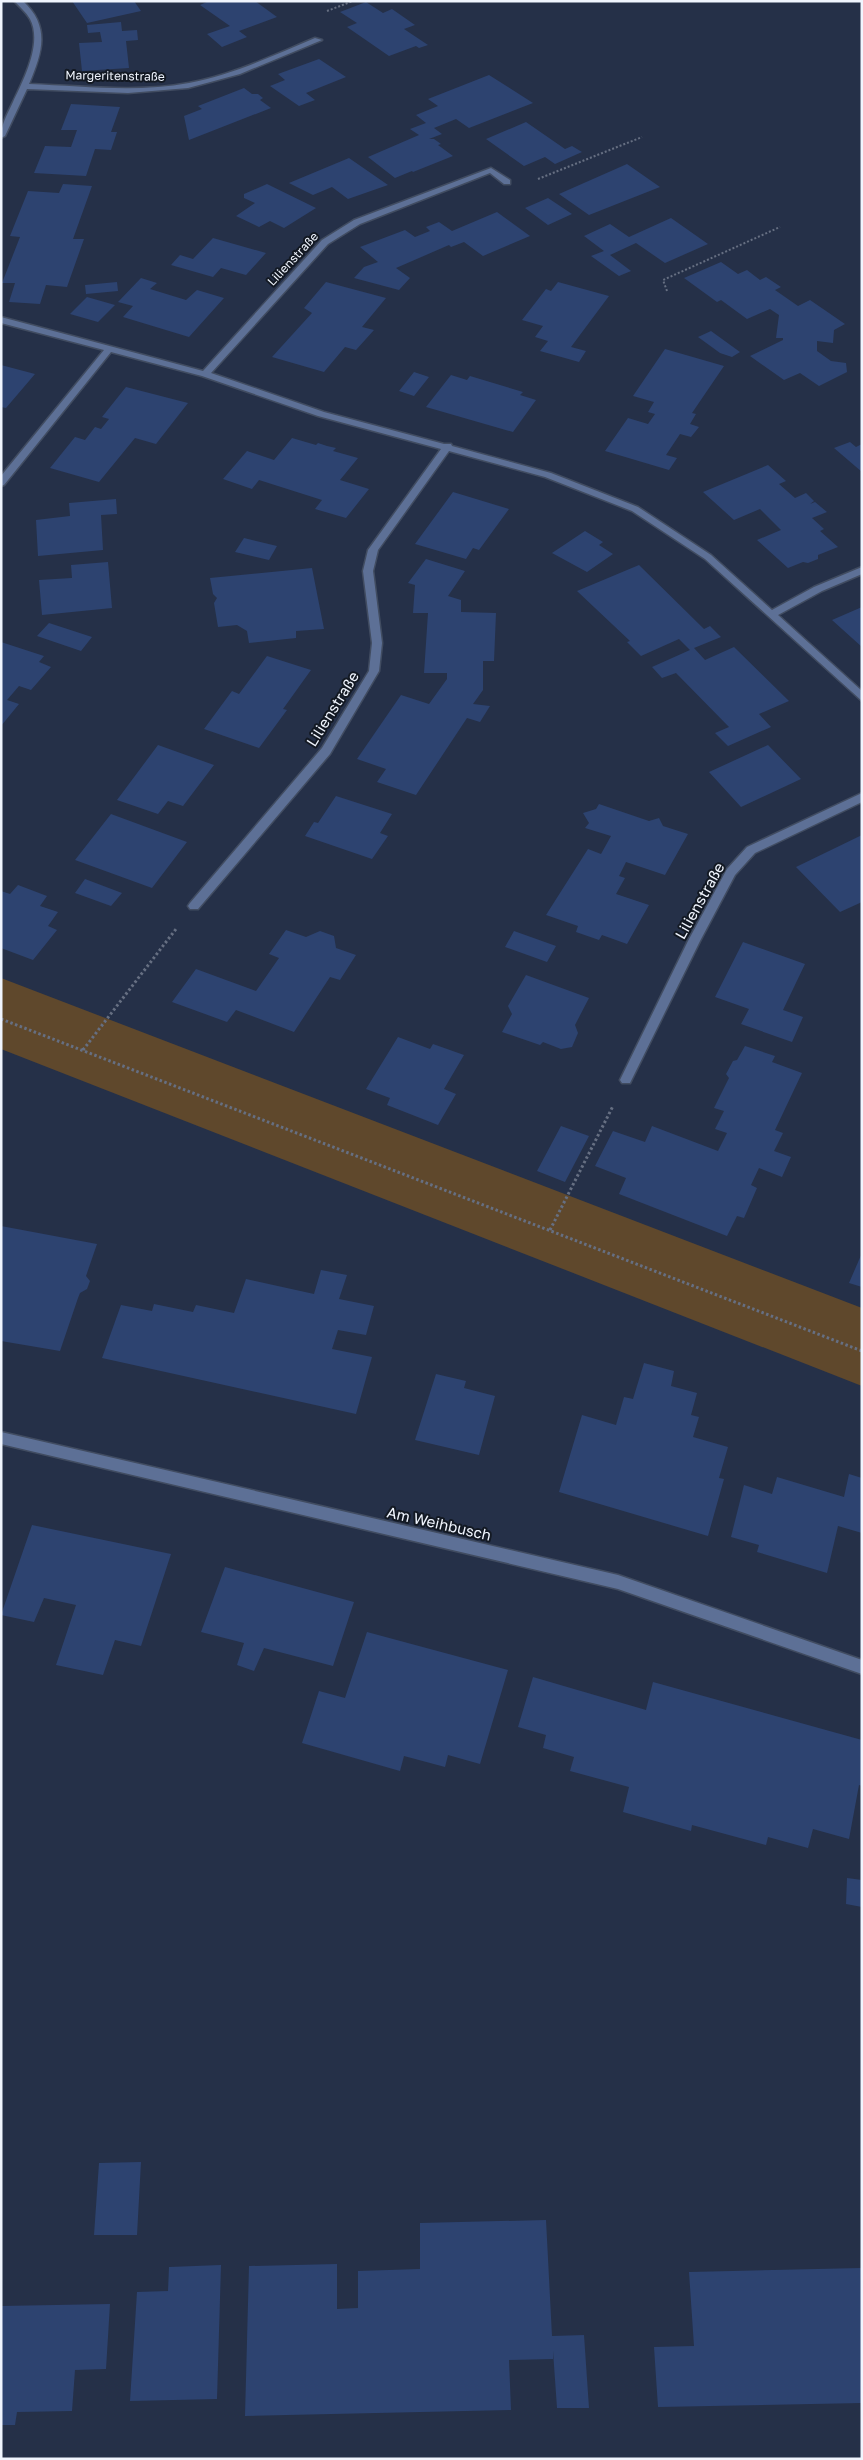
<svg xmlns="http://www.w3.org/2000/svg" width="863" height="2460" font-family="'Golos Text',sans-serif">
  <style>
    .green { fill: #5f482c }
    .building { fill: #2d4370 }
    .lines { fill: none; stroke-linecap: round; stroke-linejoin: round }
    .street-casing { stroke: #414c61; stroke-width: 3 }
    .path-far1 { stroke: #666f82; stroke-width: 2; stroke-dasharray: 2 2; stroke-linecap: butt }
    .path { stroke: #666f82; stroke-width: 3; stroke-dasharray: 2.5 2.5; stroke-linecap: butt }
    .street { fill: #5d7096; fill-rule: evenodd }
    .labels { text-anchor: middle; stroke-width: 4; stroke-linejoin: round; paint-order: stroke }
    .far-street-label { font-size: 12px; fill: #f0f5fe; stroke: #131923 }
    .street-label { font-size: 15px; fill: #f0f5fe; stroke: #131923 }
  </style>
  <rect width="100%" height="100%" fill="#253048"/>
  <path class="green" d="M1,978L862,1308V1386L1,1049Z"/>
  <path class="building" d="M72,1H134L141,11L87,23Z
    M209,1H255L277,17L239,31L247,37L222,47L207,34L230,26L200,5Z
    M366,2L383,13L392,9L415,25L404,29L428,45L419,48L416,46L389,56L347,27L357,23L340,12Z
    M121,22L122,31L137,30L138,40L126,41L129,68L82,71L79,43L102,42L100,32L88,33L87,25Z
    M319,59L346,77L306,93L315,100L299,106L270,86L285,80L278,74Z
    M489,75L533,103L469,128L456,119L434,128L442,134L429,139H434L441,144L438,145L453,156L413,172L412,171L395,178L368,157L419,135L410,129L426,123L416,115L438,106L428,99Z
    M244,88L252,94H258L263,98L260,100L271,108L189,140L184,116L202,109L198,106Z
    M71,104L120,107L111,132H117L111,150L95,149L86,176L34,173L45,146L71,147L77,130H61Z
    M526,122L565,149L572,146L582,152L555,164L545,157L524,166L486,139Z
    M349,158L388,185L348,199L332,187L313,195L289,183Z
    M627,164L660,187L589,215L559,194Z
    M63,184L92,186L73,239H84L67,287L46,285L40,304L9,302L15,283H2L20,237L10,236L28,191L59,193Z
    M267,184L316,208L284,228L270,221L259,227L236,216L255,203L244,198V194Z
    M548,198L572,214L548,225L525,208Z
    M497,212L530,236L483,256L464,242L451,247L449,245L396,268L410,278L399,290L354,278L364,267L378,262L360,247L405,230L415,237L430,231L426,227L439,222L452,231Z
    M671,218L708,244L665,263L636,243L610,255L631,271L619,276L591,256L604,251L584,236L610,224L629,237Z
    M213,238L266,253L246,275L221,268L213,277L171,265L180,255L193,259Z
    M721,262L738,274L747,270L760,280L766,277L781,287L775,290L798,306L810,300L845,324L834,330L833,343L817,341V351L831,361L846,363L847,372L819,386L800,373L784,380L750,356L783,340V338H776L779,315L770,309L747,319L721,300L717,302L684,278Z
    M141,278L157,283L150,289L186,300L197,290L224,298L189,337L123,317L133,306L118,302Z
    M117,282L118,291L86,294L85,285Z
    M326,282L386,298L362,327L374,330L356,350L345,347L324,372L272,357L312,313L304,308Z
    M558,282L609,296L571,347L586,351L579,362L540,351L548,341L535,337L543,326L522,320L546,289L551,291Z
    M87,297L115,305L98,322L70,314Z
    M711,331L740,352L732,357L720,353L698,337Z
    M665,349L724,366L692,413L696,414L690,424L699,427L691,437L680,434L666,455L677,458L669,470L605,451L628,418L648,424L655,414L648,412L654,402L633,396Z
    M1,365L35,374L6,408L1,407Z
    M414,372L429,377L414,396L399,391Z
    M451,375L467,380L470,376L523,392L520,395L536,400L513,432L426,407Z
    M126,387L188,403L156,444L135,438L99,482L50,468L75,437L85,440L95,427L101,429L109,419L102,417Z
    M292,438L316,445L318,443L327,446L336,448L333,451L358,458L340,480L369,489L346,518L315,509L322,500L259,480L252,489L223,479L247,451L274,460Z
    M850,442L856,447L862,444V472L834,448Z
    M768,465L786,481L779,484L795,498L806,493L814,501L810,504L815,502L827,512L812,518L824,529L820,531L838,547L818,555V559L808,563L803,562L788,568L757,540L781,530L760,509L734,520L703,492Z
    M453,492L509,509L479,550L473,548L466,559L415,544Z
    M116,499L117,514L101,515L103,550L38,556L36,520L70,516L69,503Z
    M585,531L603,542L599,545L613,554L587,572L552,553Z
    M244,538L277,546L269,560L235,552Z
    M426,559L465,571L448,596L461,600V612L496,613L494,661H483V690L473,704L490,706L480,722L467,718L416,795L377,782L386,769L357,759L401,695L429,704L447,679V673H424L428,613H413L415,585L408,583Z
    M108,562L112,608L42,615L39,580L72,578L71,565Z
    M639,565L704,629L710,626L721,637L694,648L705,660L734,647L789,701L759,714L771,727L728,746L715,733L729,727L676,673L662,678L652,667L690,650L679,639L641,656L627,642L630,641L577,591Z
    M312,568L324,629L296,631V638L249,643L247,631L237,625L218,627L214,603L217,598L213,594L210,578Z
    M862,607V647L832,620Z
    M49,623L92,637L81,651L37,636Z
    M1,642L44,656L39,662L51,667L31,690L19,686L7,700L19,704L1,726Z
    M267,656L311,670L283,709L287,710L259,748L204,729L232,691L239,694Z
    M158,745L214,765L183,806L168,801L158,814L117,800Z
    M768,745L801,779L741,807L709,772Z
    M336,796L392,814L380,833L388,836L372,859L305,836L314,822L318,823Z
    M599,804L649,821L659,818L663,826L688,834L665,875L626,862L619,876L625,878L616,894L649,905L627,944L602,935L599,940L576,932L578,926L546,915L588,849L601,854L611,836L585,828L589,823L583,813L596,809Z
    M111,814L187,842L152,888L75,860Z
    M862,835V902L840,912L796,867Z
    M85,879L122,893L111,906L75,893Z
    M18,885L47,896L40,906L58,912L48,926L57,930L33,960L1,948V891L10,894Z
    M286,930L306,937L320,931L334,936L336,948L356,955L340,980L330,977L294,1032L236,1010L227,1022L172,1002L196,969L256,991L279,958L269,954Z
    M514,931L556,946L547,962L505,947Z
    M743,942L805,964L783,1010L803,1017L792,1042L741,1024L749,1009L715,997Z
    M526,975L589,998L575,1025L578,1033L572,1047L561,1049L543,1042L540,1045L502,1032L512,1014L508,1006Z
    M398,1037L430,1049L433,1044L464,1055L444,1089L456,1094L438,1125L387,1105L390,1098L366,1089Z
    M745,1046L775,1056L772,1062L802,1073L775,1130L783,1133L774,1151L791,1157L782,1177L759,1168L751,1185L757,1188L744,1218L737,1216L727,1236L619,1194L626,1178L595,1166L613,1131L645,1142L652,1126L718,1151L727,1133L715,1129L724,1111L714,1108L729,1078L726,1074L733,1061L737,1060Z
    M561,1126L589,1136L565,1182L537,1171Z
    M1,1226L97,1244L86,1276L90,1281L87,1289L80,1293L78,1298L60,1351L1,1341Z
    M862,1253V1287L849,1283Z
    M321,1270L347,1275L339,1299L374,1306L366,1335L338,1330L332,1349L372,1357L356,1414L102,1358L121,1305L152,1311L154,1304L193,1312L196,1305L234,1313L246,1279L314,1294Z
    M644,1363L674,1371L671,1386L697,1393L691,1415L699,1417L693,1437L728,1447L719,1478L724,1479L708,1536L559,1492L582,1415L616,1425L624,1397L633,1399Z
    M436,1374L466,1381L464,1388L495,1396L479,1455L415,1440Z
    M849,1474L862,1478V1533L838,1526L827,1573L757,1552L759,1545L731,1537L744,1485L772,1494L777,1477L844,1497Z
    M32,1525L171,1554L141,1646L115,1640L103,1675L56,1665L76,1605L44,1598L34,1622L1,1615Z
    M225,1567L354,1602L333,1666L264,1648L254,1671L237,1665L244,1643L201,1632Z
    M367,1632L508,1670L480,1764L448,1755L445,1767L404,1756L400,1771L302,1743L319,1691L345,1698Z
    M533,1677L646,1710L653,1682L862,1740V1786L859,1785L849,1839L813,1829L808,1848L768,1837L766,1845L692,1825L691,1831L623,1812L629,1787L570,1771L574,1757L543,1748L546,1735L518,1727Z
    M847,1878L862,1880V1907L846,1904Z
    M141,2162L137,2235H94L99,2163Z
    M546,2220L552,2336L584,2335L589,2408H557L553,2351V2359L509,2360L511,2410L245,2416L249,2266L337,2264V2309L358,2308V2271L420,2269V2223Z
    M221,2265L217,2399L130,2401L137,2292L168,2291L169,2267Z
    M861,2268L862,2403L658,2407L654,2347L694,2346L689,2272Z
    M110,2304L106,2369L75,2370L72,2411L17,2412L15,2425H1V2306Z"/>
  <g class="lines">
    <g class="street-casing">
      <path id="street" d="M14,1H23C51,27 42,53 29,84C82,86 137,93 189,83C233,75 274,55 315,38L322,40L240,74L188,88L128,93L27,89L5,136L1,138C1,124 7,115 13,102C23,81 43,43 30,19C26,12 20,7 14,1Z
        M491,168L510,180V184H504L490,173L360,224L328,244L211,373L324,412L444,444H451L452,446L551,473L638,507L711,555L772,610L814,587L862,567V574L822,591L778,615L862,691V701L705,559L632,511L545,477L449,451L378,550L373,571L382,643L379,671L330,754L198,909H190L188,906L190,903L322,748L369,671L372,643L363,571L368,550L441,449L318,416L202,376L111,352L4,485L1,486V476L104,350L1,323V317L203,371L322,240L354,220Z
        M862,793V802L755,853L735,875L700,941L630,1083H622L620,1080L688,941L727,869L747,847Z
        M1,1432L618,1575L862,1660V1674L618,1589L1,1444Z"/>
    </g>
    <path class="path-far1" d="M327,11L353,1
      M538,179L642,137
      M667,291L663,280L780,227"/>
    <path class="path" d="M1,1019L862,1351
      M83,1050L176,929
      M550,1230L613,1106"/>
    <use href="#street" class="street"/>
  </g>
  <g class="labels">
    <g class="far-street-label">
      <text transform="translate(115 76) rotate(1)" y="4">Margeritenstraße</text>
      <text transform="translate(293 259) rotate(-47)" y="4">Lilienstraße</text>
    </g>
    <g class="street-label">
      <text transform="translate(333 709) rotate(-58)" y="5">Lilienstraße</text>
      <text transform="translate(700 901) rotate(-61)" y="5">Lilienstraße</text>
      <text transform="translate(439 1524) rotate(13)" y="5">Am Weihbusch</text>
    </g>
  </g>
  <rect width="863" height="2460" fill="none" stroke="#f0f5fe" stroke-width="5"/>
</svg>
